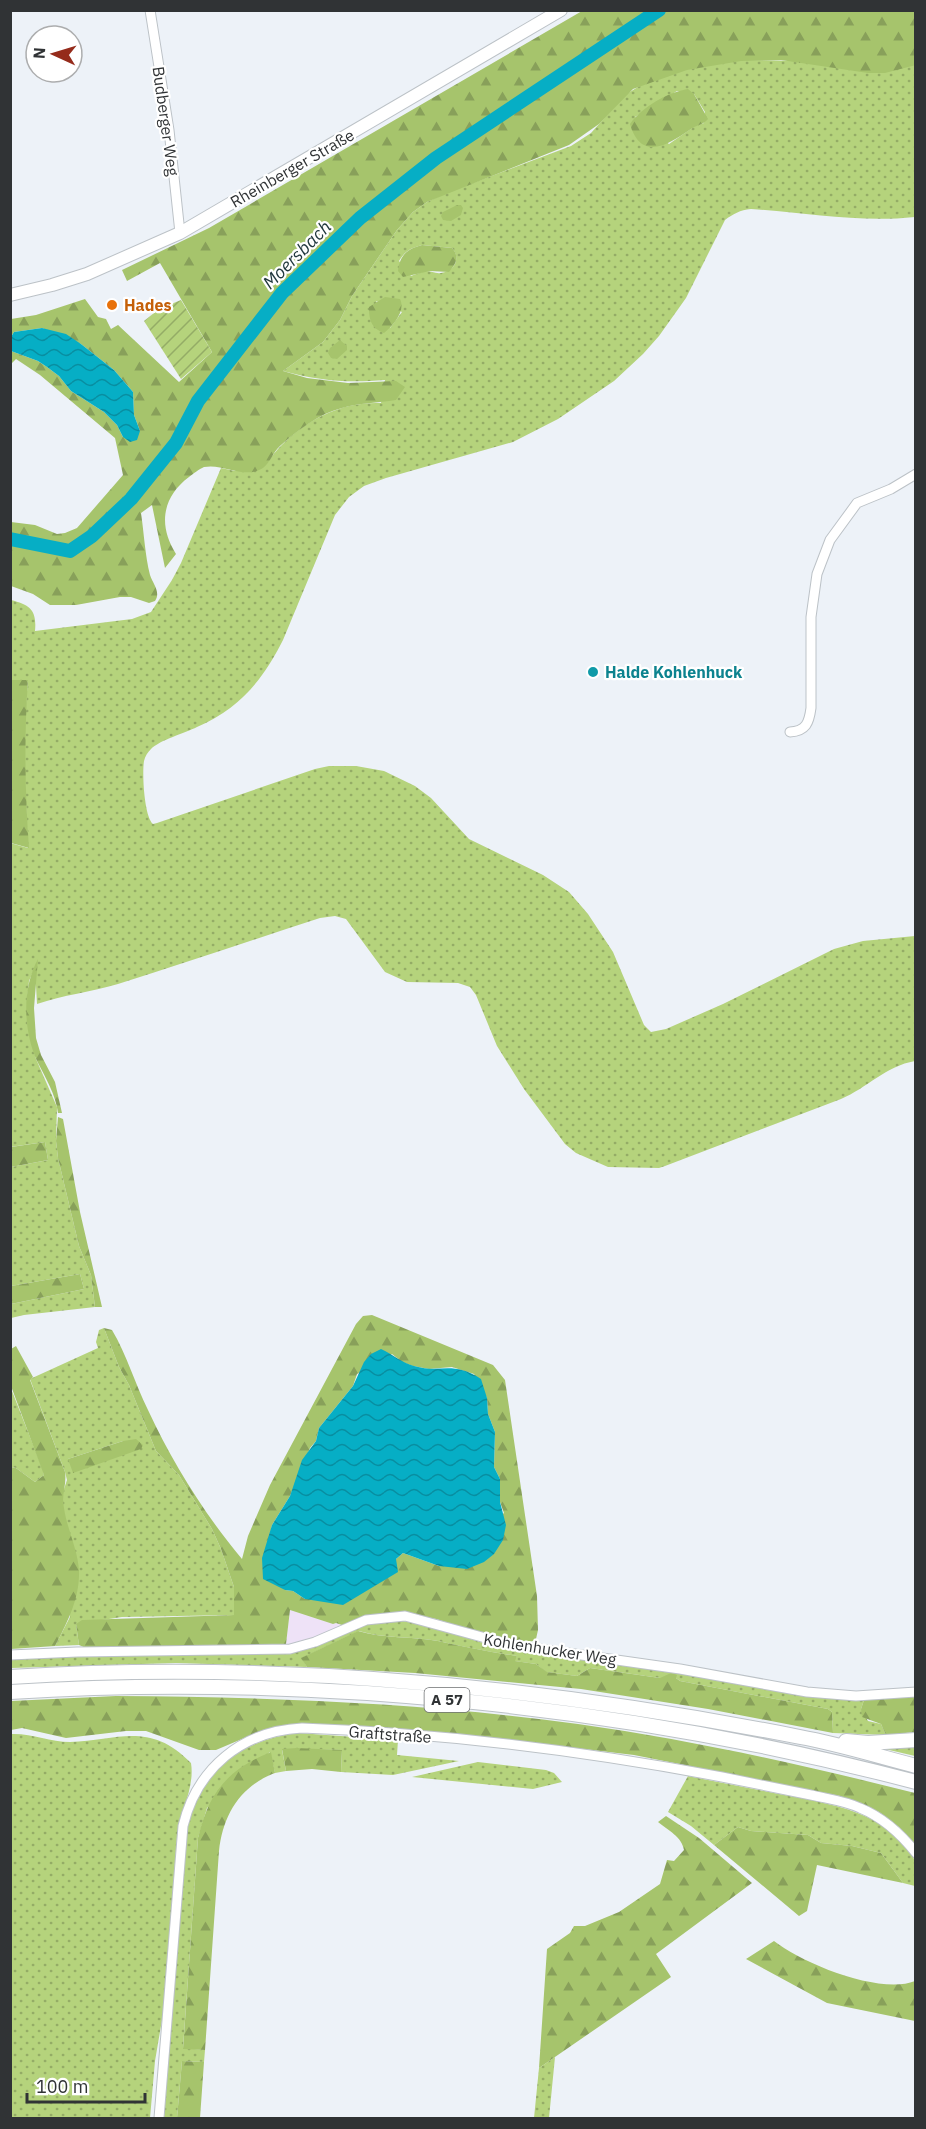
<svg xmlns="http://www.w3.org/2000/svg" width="926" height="2129" font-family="'IBM Plex Sans',sans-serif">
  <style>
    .industrial { fill: #eee2f7 }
    .grass { fill: url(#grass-dots); fill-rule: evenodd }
    .forest { fill: url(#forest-firs); fill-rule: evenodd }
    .garden { fill: url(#garden-furrows) }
    .water { fill: url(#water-waves) }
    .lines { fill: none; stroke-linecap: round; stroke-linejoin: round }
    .river { stroke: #06aec5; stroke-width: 14 }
    .minor-casing { stroke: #bcc2c7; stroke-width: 11 }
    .major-casing { stroke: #bcc2c7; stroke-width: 14 }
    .highway-casing { stroke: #bcc2c7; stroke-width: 16 }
    .minor { stroke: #fff; stroke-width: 9 }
    .major { stroke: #fff; stroke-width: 12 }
    .highway { stroke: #fff; stroke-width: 14 }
    .food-dot { fill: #e8710a; stroke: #fff; stroke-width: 2 }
    .culture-dot { fill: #0f9aa8; stroke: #fff; stroke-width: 2 }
    .labels { text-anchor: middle; stroke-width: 4.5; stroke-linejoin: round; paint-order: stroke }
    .shield { fill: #fff; stroke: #6e7072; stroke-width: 1.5 }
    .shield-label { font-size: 15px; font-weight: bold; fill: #303335 }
    .street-label { font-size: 16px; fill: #303335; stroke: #fff }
    .food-label { font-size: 16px; font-weight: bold; fill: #c56008; stroke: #fff; text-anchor: start }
    .culture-label { font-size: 16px; font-weight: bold; fill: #0d838f; stroke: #fff; text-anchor: start }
    .water-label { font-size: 18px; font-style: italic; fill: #21383d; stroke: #fff }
  </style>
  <defs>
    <pattern id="grass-dots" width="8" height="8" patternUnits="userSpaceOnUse" patternTransform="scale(1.5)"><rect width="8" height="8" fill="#b5d37c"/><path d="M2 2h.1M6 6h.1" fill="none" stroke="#94ac66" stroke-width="1.8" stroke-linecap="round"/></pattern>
    <pattern id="forest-firs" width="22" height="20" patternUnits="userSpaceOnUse" patternTransform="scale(1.5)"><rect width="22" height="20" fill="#a6c46c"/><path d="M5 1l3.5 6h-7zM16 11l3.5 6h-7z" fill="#88a05a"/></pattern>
    <pattern id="garden-furrows" width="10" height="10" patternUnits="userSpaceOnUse" patternTransform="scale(1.5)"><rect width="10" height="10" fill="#b5d37c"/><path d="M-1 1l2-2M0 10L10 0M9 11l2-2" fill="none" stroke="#94ac66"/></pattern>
    <pattern id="water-waves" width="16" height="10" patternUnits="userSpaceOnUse" patternTransform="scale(1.5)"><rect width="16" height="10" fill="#06aec5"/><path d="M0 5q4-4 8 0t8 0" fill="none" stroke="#088ea1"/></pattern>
  </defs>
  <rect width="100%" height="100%" fill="#edf2f8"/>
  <path class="industrial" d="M290,1610L333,1624L336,1623L342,1625L306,1641L286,1644Z"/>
  <path class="grass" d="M746,60L915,63V217C861,223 806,213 751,209C740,210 733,214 725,220L686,298L659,336L643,354L614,381L558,419L513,442L386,478L364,486L349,497L335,515L283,640C262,681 240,708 197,727C185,733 160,740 151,749C148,752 145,756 144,761C142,773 144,816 153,824L157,823L315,769L329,766H356L384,771L415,786L431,798L469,839L543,875L569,892L588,914L613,952L644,1025L651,1032L666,1029L723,1004L834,949L863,941L915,936V1061C886,1066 867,1088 841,1099L665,1166L659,1168L608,1167L576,1153L565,1144L524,1089L497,1046L476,995L470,987L458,983L407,982L385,972L346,919L335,916L320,918C252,940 185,963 118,984C91,992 63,995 37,1004L35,967L29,981L27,1000L31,1040L36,1059L57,1107L56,1141L58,1158L79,1246L91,1275L95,1307L24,1315L11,1318V1304L84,1289L80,1274L11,1286V1167L48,1160L45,1142L10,1147V843L28,848L23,738L28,680H12L11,762V600C30,605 37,610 35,631L132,619L151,612L172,580L181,563L221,468L235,471L268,462C283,439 312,417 339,409C352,404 367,403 381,403L385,380C347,383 320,381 283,371L323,342L340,320L352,296L397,230L413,212L427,202L444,194L571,146L591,133L625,95L646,82L684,66ZM677,91L694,94L705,112L704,123L695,126L669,144L635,117ZM422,245L452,248C461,258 455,271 441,273C436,274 431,271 426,271C421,272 416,274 411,276L399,261C405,251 411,248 422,245ZM376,301L402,312L390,328Z
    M104,1328L119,1367L129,1385L156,1451L179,1475L212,1529L221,1549L234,1587V1615L122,1617L76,1624L79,1645L55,1646L70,1617L62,1495L67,1480L65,1472L30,1379L98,1348L96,1342L99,1330ZM123,1441L140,1449L117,1456L68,1459Z
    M10,1386L43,1470L44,1475L35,1482L16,1468L11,1467Z
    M392,1620L421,1623L480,1642L509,1648L864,1700L861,1709L868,1721L881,1724L886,1735L833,1733L832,1712L828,1709L680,1681L676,1678H660L590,1668L577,1676L546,1672L536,1664L514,1661L517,1656C490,1652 464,1647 438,1641C411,1636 385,1639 359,1631L302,1658L307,1667L176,1663L11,1668V1659L100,1656L291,1653C312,1650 330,1638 349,1630C363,1624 377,1622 392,1620Z
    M298,1733L398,1740L397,1755L459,1761L393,1775L341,1772L342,1750L288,1749L282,1750L286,1771L275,1773L270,1752L207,1808L198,1838L183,2048L205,2050L204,2062L182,2061L177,2118H164L186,1835C198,1773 238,1740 298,1733Z
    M11,1734C31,1733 50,1742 70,1742C119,1740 150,1721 191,1763C195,1788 180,1812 177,1837L163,2014L155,2061L150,2118H11Z
    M915,1743V1756L872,1746Z
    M478,1762L546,1770L554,1773L562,1782L533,1789L412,1777Z
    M688,1776C717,1782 745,1787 774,1793C820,1802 890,1810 914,1859C918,1866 915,1878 915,1886L903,1883L881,1853L852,1846L821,1843L808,1835L751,1831L738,1827L714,1845L691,1826L668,1812Z
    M555,2057L549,2118H534L539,2068Z"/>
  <path class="forest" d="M582,11H915L916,65L885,73H868L781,60L741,61L687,70L633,89L599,124L569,145L427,202L413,212L397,230L352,296L340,320L323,342L283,371L307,378L348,383L396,381L405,387L396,400C378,403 359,403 342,408C318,414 297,431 280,446C273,452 270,463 263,468C244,480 224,463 204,467C199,469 193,474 189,477C162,497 158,526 176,554L165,568L152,505L141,513C144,533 145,555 150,575C153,584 161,592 155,601L149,603L131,597H120L76,605H50L33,594L11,586V522L35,525L57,534L65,533L77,528L123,475L115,438L40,375L16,359L11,364V351L38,361L47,367L59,376L71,391L104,412L117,425L123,437L140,431L134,415L133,392L114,370L81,344L42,328L14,332L11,337V319L36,315L85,299L98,317L106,319L111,329L118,325L179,382L212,352L160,263L127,281L122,270L209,228Z
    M688,89L694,94L708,119C703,125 697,125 691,129C668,145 641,162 630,124C642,107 668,92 688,89Z
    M457,205H461L463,208L461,215L451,221L443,220L441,216L443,212Z
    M422,245L452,248C460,257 456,264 449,272L430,271L403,277L398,271C400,255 407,249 422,245Z
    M385,297L400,299C406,311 393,326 384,333C371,328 369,320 369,307Z
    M340,340L347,346V350L337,359L331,358L328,353L330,348Z
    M12,680H28C24,737 25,792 29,848L11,843Z
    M38,959L34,1008L36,1038L41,1055L55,1082L62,1113H58C56,1095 45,1077 37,1061C23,1030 22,988 38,959Z
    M58,1117L63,1119L80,1212L102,1307H95L91,1275L79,1246L58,1158L56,1141Z
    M45,1142L48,1160L11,1167V1147Z
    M80,1274L84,1289L11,1304V1286Z
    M372,1315L493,1365L505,1380L537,1596L538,1630L536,1639L529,1643L490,1636L436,1619L406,1613L371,1615L342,1625L336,1623L333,1624L290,1610L286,1644L270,1646L86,1648L79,1645L76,1624L82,1620L234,1615V1587L221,1549L212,1529L179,1475L156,1451L129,1385L119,1367L104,1328L112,1330C127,1355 135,1384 148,1410C172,1462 205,1515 242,1559L248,1536L270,1485L356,1324L363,1316ZM392,1354L402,1362L413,1366L429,1369L452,1367L474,1374L487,1398L488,1414L495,1432L494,1467L500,1479V1502L504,1513L439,1566L403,1553L396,1559L305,1599L293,1591L285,1590L270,1535L272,1525L290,1496L310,1448L316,1441L319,1428L353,1386L357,1374Z
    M16,1346L33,1377L30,1380L65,1472C67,1485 61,1494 64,1508C67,1529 78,1550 79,1571C80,1598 67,1623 55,1646L11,1649V1467L16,1468L35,1482L44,1475L11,1386V1349Z
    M136,1439L143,1445L141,1449L73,1473L68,1459L123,1441Z
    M358,1631C385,1639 411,1636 438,1641C465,1647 490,1652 517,1656L515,1661L536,1664L547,1672L577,1676L590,1668L660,1678L671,1673L677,1675L676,1678L680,1681L828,1709L832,1712L833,1733L708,1709L581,1689L415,1673L307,1667L301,1658Z
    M915,1695V1732L886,1735L881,1724L862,1717L861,1709L864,1700Z
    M116,1696C271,1697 425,1703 578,1724C692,1740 804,1765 915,1793V1844L900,1828L879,1812L840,1796L634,1755L457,1734L302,1723L263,1730L216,1750H199L146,1731H126L66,1738L22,1728L11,1730V1701Z
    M296,1748L342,1750L341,1772L312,1769L286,1771L282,1749Z
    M271,1752L275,1773C240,1786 223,1815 219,1851L205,2050L183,2049L198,1838C209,1792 227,1770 271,1752Z
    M666,1816L699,1838L752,1883L656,1954L671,1977L539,2068L547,1949L570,1933L574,1926H585L619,1912L660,1884L667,1860L674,1861L684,1850C682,1837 668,1830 658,1822Z
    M738,1827L751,1831L808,1835L821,1843L852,1846L881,1853L903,1883L817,1865L807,1911L799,1916L714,1845Z
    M774,1941C803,1964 881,1995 915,1981V2021L827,2003L746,1959Z
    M182,2061L204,2062L200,2118H177Z"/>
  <path class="garden" d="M181,300L212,352L181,379L144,321L159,309Z"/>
  <path class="water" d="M42,328L66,334L81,344L114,370L133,392L134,415L140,431L137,440L130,442L123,437L117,425L104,412L71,391L59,376L47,367L38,361L11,351V337L14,332Z
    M381,1349C392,1354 402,1363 414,1366C441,1374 452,1360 481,1379L487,1398L488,1414L495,1432L494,1467L500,1479V1502L506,1525L503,1540L494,1554L484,1562L467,1569L439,1566L403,1553L396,1559L398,1572L343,1605L305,1599L293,1591L285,1590L263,1579L262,1558L272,1525L290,1496L302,1460L316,1441L319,1428L353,1386L364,1362L371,1354Z"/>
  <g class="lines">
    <path class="river" d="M10,539L70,551L92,536L131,499L176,443L198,401L282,293L360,218L436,158L659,10"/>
    <g class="minor-casing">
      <path id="minor" d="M150,10L169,130L180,233
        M790,732C806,731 809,723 811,708V617L817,574L830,540L857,503L891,489L916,474
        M10,1655L77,1652L290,1649L315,1642L366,1620L405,1616L511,1645L680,1669L807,1692L856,1696L916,1692
        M159,2118L183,1826C197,1768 242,1731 302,1728C443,1733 584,1751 722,1777C752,1783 782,1789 811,1795C828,1799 845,1801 860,1808C882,1817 901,1834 916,1853"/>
    </g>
    <g class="major-casing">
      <path id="major" d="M10,295L52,285L87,274L180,233L561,10"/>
    </g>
    <g class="highway-casing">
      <path id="highway" d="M10,1677C274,1660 541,1686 800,1737C839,1744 877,1756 916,1766
        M10,1692C307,1673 628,1706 916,1782
        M846,1741L868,1743L916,1740"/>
    </g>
    <use href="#minor" class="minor"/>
    <use href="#major" class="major"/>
    <use href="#highway" class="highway"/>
  </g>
  <circle class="food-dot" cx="112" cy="305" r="6"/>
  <circle class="culture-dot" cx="593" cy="672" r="6"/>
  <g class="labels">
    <rect class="shield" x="424.5" y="1688" width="45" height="24" rx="4.5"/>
    <g class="shield-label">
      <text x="447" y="1705">A 57</text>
    </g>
    <g class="street-label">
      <text transform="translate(166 121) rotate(82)" y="6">Budberger Weg</text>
      <text transform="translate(292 168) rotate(-30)" y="6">Rheinberger Straße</text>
      <text transform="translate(550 1649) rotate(9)" y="6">Kohlenhucker Weg</text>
      <text transform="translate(390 1734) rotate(4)" y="6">Graftstraße</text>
    </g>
    <g class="food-label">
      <text x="124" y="311">Hades</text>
    </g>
    <g class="culture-label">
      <text x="605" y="678">Halde Kohlenhuck</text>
    </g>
    <g class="water-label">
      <text transform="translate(297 255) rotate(-45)" y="6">Moersbach</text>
    </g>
  </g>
  <rect width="926" height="2129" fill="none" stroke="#303335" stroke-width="24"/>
  <g transform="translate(54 54) rotate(274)"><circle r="28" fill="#ffffff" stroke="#acadae" stroke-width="1.5"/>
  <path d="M0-4.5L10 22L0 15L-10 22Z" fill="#952b1b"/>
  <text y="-9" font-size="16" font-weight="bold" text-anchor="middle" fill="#303335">N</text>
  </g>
  <path d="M27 2093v9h118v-9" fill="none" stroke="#303335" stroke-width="3"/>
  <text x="36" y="2093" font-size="18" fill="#303335" stroke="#ffffff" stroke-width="4.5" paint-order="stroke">100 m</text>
</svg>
